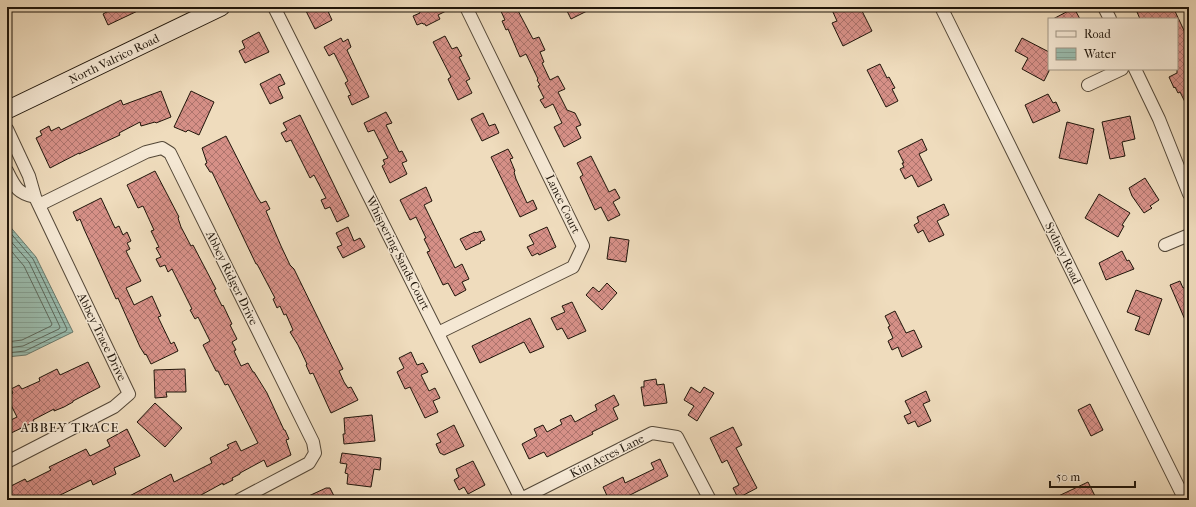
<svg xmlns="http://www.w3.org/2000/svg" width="1196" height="507" font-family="'IM FELL French Canon',serif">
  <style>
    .water { fill: url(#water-rules); stroke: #69796c }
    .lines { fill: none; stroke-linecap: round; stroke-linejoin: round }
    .shore { stroke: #5c685c; stroke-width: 1 }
    .building { fill: url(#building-cross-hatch); stroke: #1f150a }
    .street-casing { stroke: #534737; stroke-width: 14 }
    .secondary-casing { stroke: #1f150a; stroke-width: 19 }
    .street { stroke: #f5e8d4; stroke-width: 12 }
    .secondary { stroke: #f5e8d4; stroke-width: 17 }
    .labels { text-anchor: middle; stroke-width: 3; stroke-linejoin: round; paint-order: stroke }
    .street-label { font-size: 12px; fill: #1f150a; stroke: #f5e8d4 }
    .neighbourhood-label { font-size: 13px; letter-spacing: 1px; fill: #1f150a; stroke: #f5e8d4 }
  </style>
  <defs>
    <pattern id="water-rules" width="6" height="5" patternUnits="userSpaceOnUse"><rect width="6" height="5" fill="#9abcae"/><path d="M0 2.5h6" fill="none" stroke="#84a194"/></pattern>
    <pattern id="building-cross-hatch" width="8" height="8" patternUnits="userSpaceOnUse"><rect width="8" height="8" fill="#d69087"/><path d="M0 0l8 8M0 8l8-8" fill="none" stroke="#ad746d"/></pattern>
  </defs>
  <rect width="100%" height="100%" fill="#efdcbd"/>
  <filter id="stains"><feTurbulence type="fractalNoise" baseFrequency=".005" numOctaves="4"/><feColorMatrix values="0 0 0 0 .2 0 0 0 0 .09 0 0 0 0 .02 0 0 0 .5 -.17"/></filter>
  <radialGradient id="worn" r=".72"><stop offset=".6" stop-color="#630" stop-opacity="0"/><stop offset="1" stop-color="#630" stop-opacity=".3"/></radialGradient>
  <path class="water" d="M7,223L36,257L73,332L26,355L7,357Z"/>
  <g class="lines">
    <path class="shore" d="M7,229L33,259L67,329L66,331L25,351L7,353
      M7,237L29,262L60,327L59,329L23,346L7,348
      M7,246L24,266L52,324L51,326L22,340L7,342"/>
  </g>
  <path class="building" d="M116,7H146L108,25L103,14Z
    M304,7H326L332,20L315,29Z
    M417,7H454L438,15L440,19L426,26L425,24H423L422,23L417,25L413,16L420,13Z
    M499,7H516L533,39L539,37L545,50L540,52L544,62L542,63L550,80L558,76L565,89L558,92L567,110L575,113L581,125L576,127L581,138L564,147L554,127L562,123L553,104L545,108L540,100L544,98L538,86L540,85L537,80L538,79L526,54L520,57L508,29L506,30L502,21L505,20Z
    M565,7H595L571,19Z
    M839,7H860L872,31L843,46L832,23L837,21L832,10Z
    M1147,7H1173L1189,41V110L1180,92L1178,93L1175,87L1174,88L1169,77L1177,73V19H1140L1137,12Z
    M1074,8L1080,19H1053Z
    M259,32L269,52L245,63L239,51L245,48L242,41Z
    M445,36L452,49L457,47L462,56L459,57L470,79L466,81L472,93L458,100L448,79L451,77L433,42Z
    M341,38L343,42L348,39L351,47L347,50L369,97L352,105L348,96L351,95L345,83L348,81L334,53L329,56L324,47Z
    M1022,38L1049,52V71L1044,81L1022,69L1028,58L1015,51Z
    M880,64L887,78L889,77L895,88L892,89L898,101L886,107L867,70Z
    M280,74L285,84L278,87L283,98L270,104L260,84Z
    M161,91L171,117L156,123L155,122L141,126L140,122L119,133L120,135L79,154V153L50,168L36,138L42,135L40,131L49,126L51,131L59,127L61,130L121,100L123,105Z
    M191,91L214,102L199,135L188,130L186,132L174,127Z
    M1048,94L1053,103L1056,102L1060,111L1033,123L1025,105Z
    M386,112L392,123L386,125L399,152L402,151L407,161L402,163L407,174L390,183L382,166L385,164L383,160L388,158L374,130L368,132L364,123Z
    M483,113L489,126L495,124L499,133L482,141L471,119Z
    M300,115L349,216L337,222L330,207L325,209L321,200L326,198L314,175L310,178L291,140L286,142L281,133L287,130L283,123Z
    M1130,116L1135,139L1122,142L1125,156L1110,159L1102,122Z
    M1067,122L1094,129L1087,164L1059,158Z
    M226,136L257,197L261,203L266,201L270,209L266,211L281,246L290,265L294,269L343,369L339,371L344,382L348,388L351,387L358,400L331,413L317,382L313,373L310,374L306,365L307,364L298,345L290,332L293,330L286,314L284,315L280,306L277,308L273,299L275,298L257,264H256L212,172H210L205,164L207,163L202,148Z
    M922,139L927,150L919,154L932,180L918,187L912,175L905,179L900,169L904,167L902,163H904L898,151Z
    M508,149L513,158L510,159L515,171L514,172L516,179L527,203L533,200L537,209L520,217L491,157Z
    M591,156L609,192L615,189L620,198L613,202L620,215L608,221L601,207L595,210L580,177L583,175L577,163Z
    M155,171L179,217L178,218L181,227L191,246L193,245L216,289L214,290L222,306L223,305L232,324L230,325L237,339L232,342L236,350L234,351L241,366L248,363L253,372H254L267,393L284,430H285L289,439L286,440L291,455L267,467L264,460L240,473V474L232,478L233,480L223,485V483L192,500H122L171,474L174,482L212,463L210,458L229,448L227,445L236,441L241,451L258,443L228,384L225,385L218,371H216L203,345L210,341L198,317L195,319L190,310L192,309L172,269L168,272L165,265L160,267L156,259L161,257L156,248L159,247L151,231L154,230L143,206L138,208L127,185Z
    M1145,178L1159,200L1150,206L1152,208L1144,213L1132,196L1129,188Z
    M426,187L432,201L424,205L455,268L462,264L469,279L462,282L466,290L455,296L448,283L443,285L427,252L430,251L424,239L426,238L416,217L410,220L400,200Z
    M1099,194L1130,213L1122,225L1124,226L1118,237L1085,218Z
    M101,198L115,228L119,226L123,235L127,232L131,241L127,243L130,249L126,251L141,281L126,288L134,305L152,296L161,316L158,317L171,344L174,342L178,351L151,364L146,354L145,355L140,347L118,298L116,299L84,229L80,219L77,221L73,212Z
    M944,204L949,215L937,221L944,235L929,242L923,230L918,233L914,225L919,222L917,217Z
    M348,227L354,241L360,238L365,247L343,258L337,247L342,245L336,233Z
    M547,227L556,247L539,255L538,253L532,256L527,247L534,244L529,235Z
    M481,231L485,240L480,242L481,243L466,250L460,239L475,232L476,233Z
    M610,237L629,240L626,262L607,259Z
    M1122,251L1127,261L1129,260L1134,269L1106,280L1099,263Z
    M1180,281L1183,288L1189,285V329L1170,285Z
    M607,283L617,293L602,310L586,295L593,287L599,292Z
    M1136,290L1162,299L1149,335L1135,330L1140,317L1127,312Z
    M572,302L586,331L568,339L562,328L557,330L551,318L565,312L562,306Z
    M895,311L906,333L914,330L922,347L902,357L898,347L892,350L888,341L893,338L888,327L890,326L885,316Z
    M530,318L544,347L530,353L524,342L480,363L472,346Z
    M411,352L417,365L423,363L428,372L421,375L429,391L435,388L440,398L433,401L438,412L425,418L410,387L405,389L397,372L404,368L399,358Z
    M88,362L100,387L73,401V402L64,407L54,411V409L33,420L34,422L7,435V422L17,417L7,397L13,393L11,389L19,385L22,389L40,381L39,378L57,369L60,375Z
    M185,369L186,392H166L167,397L155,398L154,370Z
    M656,379L657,385L664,384L667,403L644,406L641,387H644V381Z
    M691,387L700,393L704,387L714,393L697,421L688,415L694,406L684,400Z
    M926,391L930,401L923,404L931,421L918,427L915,421L908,424L904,416L911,413L905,401Z
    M614,395L619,405L613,408L618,419L592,432L593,434L547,457L544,452L529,459L522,444L537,436L534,429L543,425L547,432L562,424L560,420L571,415L575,422L597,410L595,405Z
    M155,403L182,428L165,447L137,422Z
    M1090,404L1103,430L1091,436L1078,410Z
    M372,415L375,441L344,444L343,434H345L344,418Z
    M454,425L464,446L444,455L440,453L436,444L441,442L437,434Z
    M733,427L742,445L736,448L757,488L738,498L733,488L739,485L727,460L722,463L710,438Z
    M127,429L140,456L114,468L116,474L93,485L91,480L50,500H7V488L25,479L27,482L51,470L49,467L86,449L90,456L110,446L107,440Z
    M342,453L381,458L380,470L374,469L371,487L347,484L348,474L345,473L347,464L340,463Z
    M660,459L668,476L620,500H609L603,487L623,477L625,483L654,469L651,463Z
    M473,461L485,485L468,494L464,487L459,490L454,480L459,477L456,469Z
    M1088,482L1095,496L1091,498L1092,500H1050Z
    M326,488H330L336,500H300Z"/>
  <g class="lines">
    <g class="street-casing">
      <path id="street" d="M274,7L521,499
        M941,7L1185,500
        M1104,7L1110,19
        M1135,69L1159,119L1189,194
        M1088,85L1122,69
        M7,129L29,176L35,197L129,394L114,407L7,462
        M7,171C15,187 17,193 35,197
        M39,205L146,152L162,148L170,153L313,442L315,453L309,463L239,500
        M1165,245L1189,235
        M438,333L573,267L583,246L466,7
        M519,500L652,433L677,437L710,500"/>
    </g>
    <g class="secondary-casing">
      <path id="secondary" d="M7,110L221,7"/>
    </g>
    <use href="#street" class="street"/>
    <use href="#secondary" class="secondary"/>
  </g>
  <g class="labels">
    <g class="street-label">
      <text transform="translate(114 59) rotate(-26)" y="4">North Valrico Road</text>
      <text transform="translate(563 204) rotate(64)" y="4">Lance Court</text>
      <text transform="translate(398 253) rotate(63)" y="4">Whispering Sands Court</text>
      <text transform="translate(1063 253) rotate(64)" y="4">Sydney Road</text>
      <text transform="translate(232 278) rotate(64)" y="4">Abbey Ridger Drive</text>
      <text transform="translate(102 337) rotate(64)" y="4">Abbey Trace Drive</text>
      <text transform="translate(607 456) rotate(-27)" y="4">Kim Acres Lane</text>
    </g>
    <g class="neighbourhood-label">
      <text x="70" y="432">ABBEY TRACE</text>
    </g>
  </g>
  <rect width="1196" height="507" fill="none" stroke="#efdcbd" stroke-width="24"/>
  <rect x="8" y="8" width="1180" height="491" fill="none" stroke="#1f150a" stroke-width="2"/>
  <rect x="12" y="12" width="1172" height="483" fill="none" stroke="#1f150a"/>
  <rect x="1048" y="18" width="130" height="52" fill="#f5e8d4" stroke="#9f9483"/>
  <rect x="1056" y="31" width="20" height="6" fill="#f5e8d4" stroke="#9f9483"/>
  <text x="1084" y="38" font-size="12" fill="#1f150a">Road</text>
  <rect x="1056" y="48" width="20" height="12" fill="url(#water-rules)" stroke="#9f9483"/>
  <text x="1084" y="58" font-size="12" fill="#1f150a">Water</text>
  <path d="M1050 481v6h85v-6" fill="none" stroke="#1f150a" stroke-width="2"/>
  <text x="1056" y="481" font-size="12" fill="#1f150a" stroke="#f5e8d4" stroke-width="3" paint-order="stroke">50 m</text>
  <rect width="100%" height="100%" filter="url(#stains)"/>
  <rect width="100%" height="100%" fill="url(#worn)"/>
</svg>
